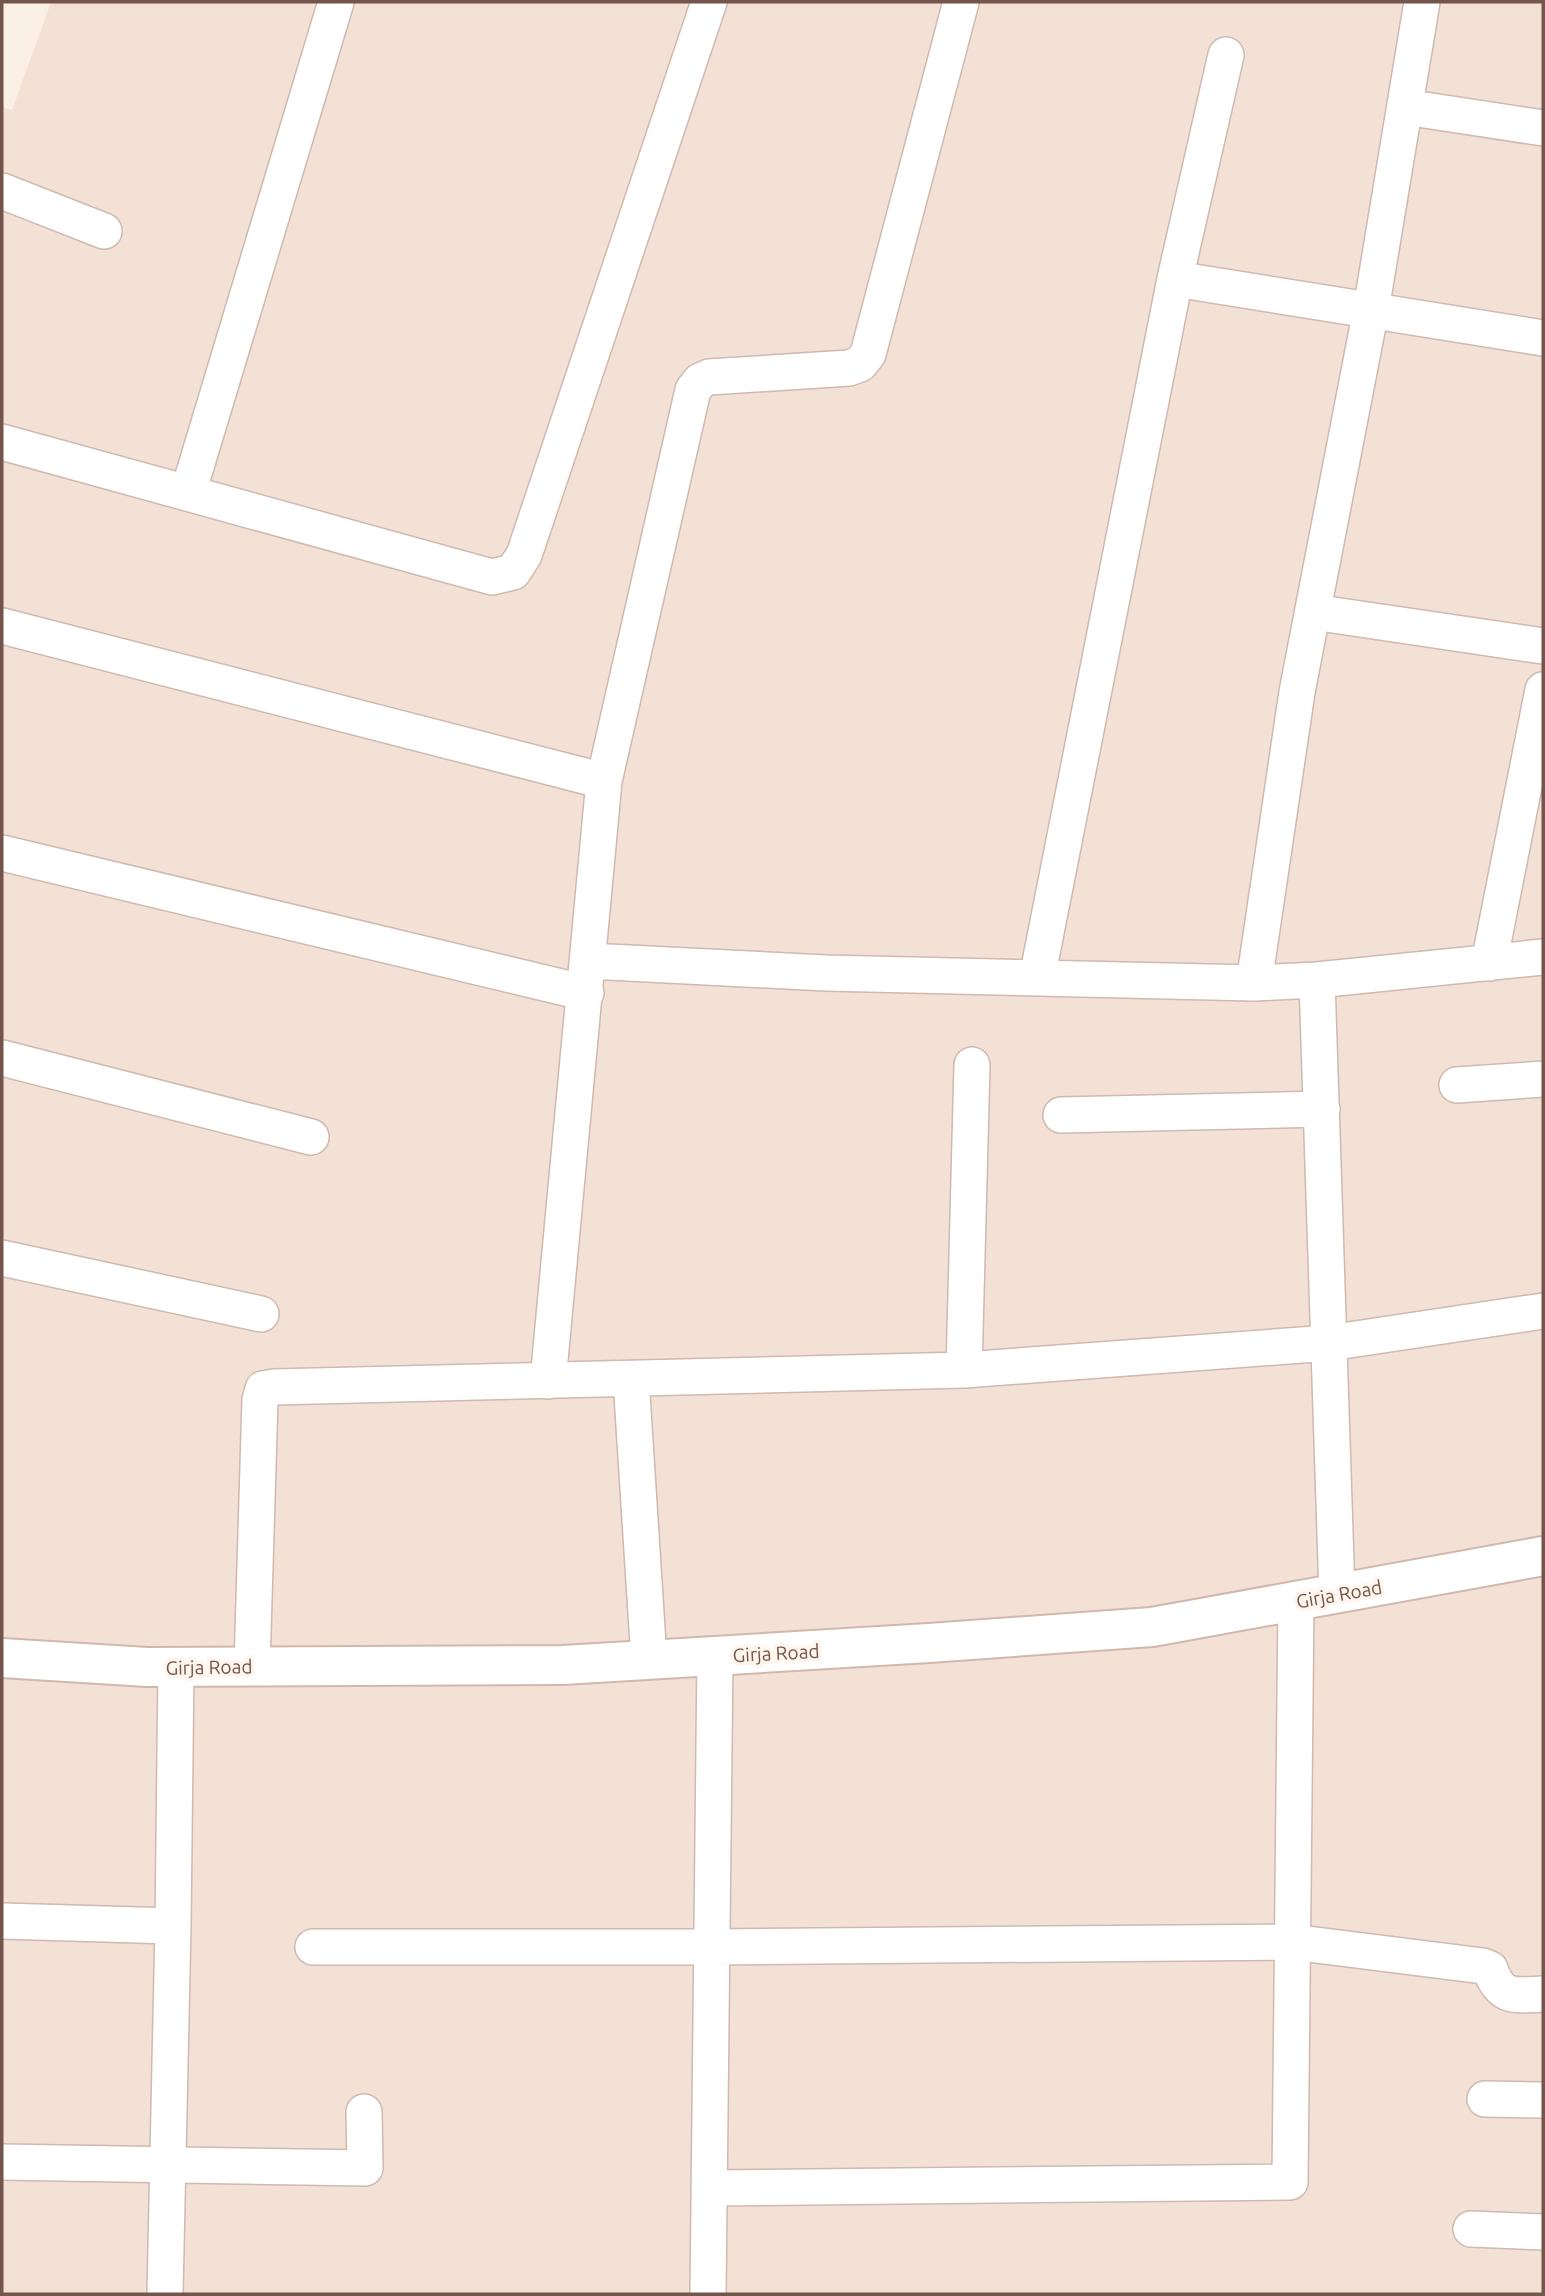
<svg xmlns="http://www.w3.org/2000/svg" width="1545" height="2296" font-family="Ubuntu,sans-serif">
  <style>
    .residential { fill: #f3e1d5 }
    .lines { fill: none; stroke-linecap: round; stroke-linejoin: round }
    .street-casing { stroke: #cfb9b0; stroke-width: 38 }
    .secondary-casing { stroke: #d1b8ad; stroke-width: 42 }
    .street { stroke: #fff; stroke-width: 35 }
    .secondary { stroke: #fff; stroke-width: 38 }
    .labels { text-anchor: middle; stroke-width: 7; stroke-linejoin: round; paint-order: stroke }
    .street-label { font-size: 19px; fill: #74554c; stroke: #fef5ec }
  </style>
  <rect width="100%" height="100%" fill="#fbf0e6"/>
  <path class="residential" d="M51,2H1543V2294H2V107L12,110Z"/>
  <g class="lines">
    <g class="street-casing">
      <path id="street" d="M1405,107L1543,128
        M2,191L104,231
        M1175,279L1543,338
        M2,442L492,577L513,572L524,555L709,2
        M188,493L336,2
        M1313,612L1543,646
        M2,626L604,781
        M2,853L586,993
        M589,961L826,973L1254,983L1317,980L1543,957
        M1489,963L1543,690
        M1037,978L1175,279L1226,55
        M1317,980L1337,1594
        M1254,983L1297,692L1371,310L1422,2
        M2,1058L311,1137
        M1457,1085L1543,1079
        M1061,1115L1322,1109
        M2,1258L261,1314
        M964,1370L972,1065
        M631,1379L649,1660
        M548,1381L604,781L693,390L700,381L709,377L849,368L860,364L868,354L961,2
        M252,1666L260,1400L263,1389L274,1387L964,1370L1329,1343L1543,1311
        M2,1921L173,1926
        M313,1947H711L1292,1942L1483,1966L1490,1969C1501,2000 1515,1995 1543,1994
        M1485,2099L1543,2100
        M2,2162L365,2168L364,2112
        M709,2188L1290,2182L1296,1601
        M1471,2229L1543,2232
        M165,2294L173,1926L176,1667
        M708,2294L715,1656"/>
    </g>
    <g class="secondary-casing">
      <path id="secondary" d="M2,1658L147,1667L563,1665L929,1643L1152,1627L1543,1556"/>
    </g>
    <use href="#street" class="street"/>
    <use href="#secondary" class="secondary"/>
  </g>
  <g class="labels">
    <g class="street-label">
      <text transform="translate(1339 1594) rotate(-10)" y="7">Girja Road</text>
      <text transform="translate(776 1653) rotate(-3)" y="7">Girja Road</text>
      <text transform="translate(209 1667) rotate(-1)" y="7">Girja Road</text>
    </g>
  </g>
  <rect width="1545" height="2296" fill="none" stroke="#74554c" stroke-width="7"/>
</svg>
